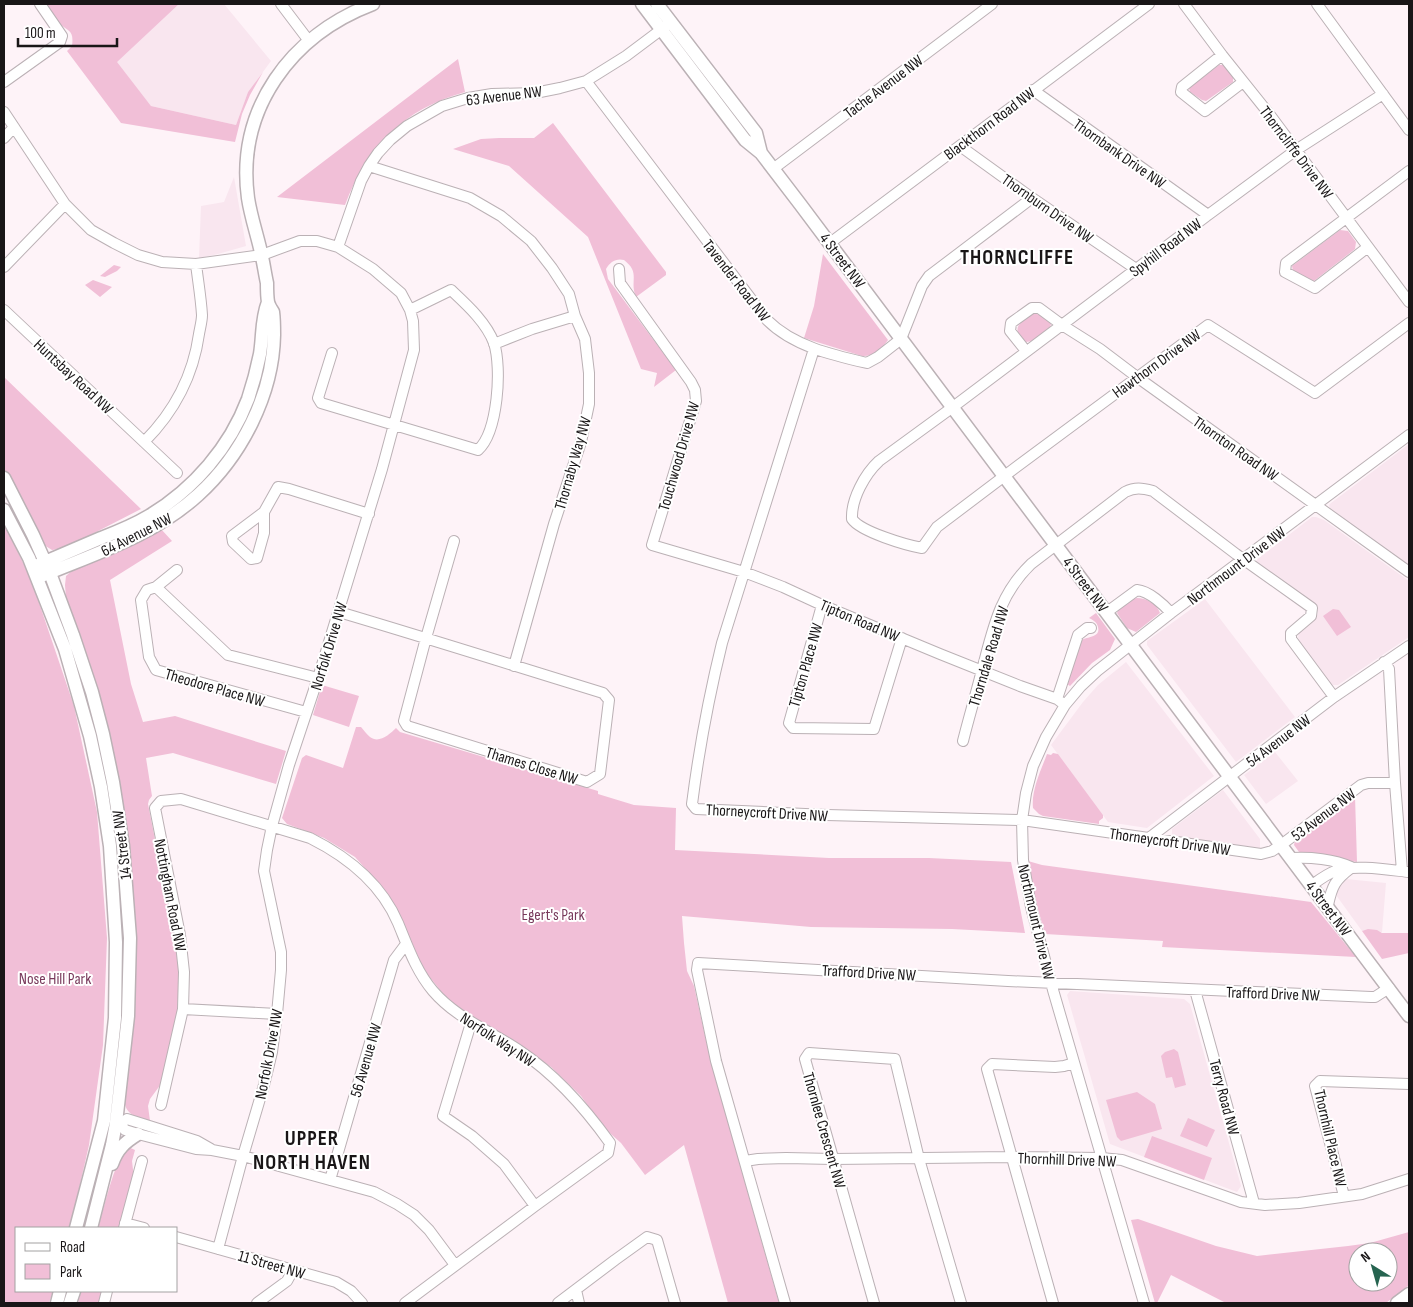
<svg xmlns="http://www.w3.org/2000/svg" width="1413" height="1307" font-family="'Sofia Sans Condensed',sans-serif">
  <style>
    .built { fill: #f9e6ef }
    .green { fill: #f1bfd7; fill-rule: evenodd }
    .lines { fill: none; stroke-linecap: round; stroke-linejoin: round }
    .minor-casing { stroke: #bbb1b5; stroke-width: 12 }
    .major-casing { stroke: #bbb1b5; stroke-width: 15 }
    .minor { stroke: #fff; stroke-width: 10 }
    .major { stroke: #fff; stroke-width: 12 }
    .labels { text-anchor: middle; stroke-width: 4; stroke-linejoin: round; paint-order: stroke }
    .street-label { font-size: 16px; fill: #191617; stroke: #fff }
    .park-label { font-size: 16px; fill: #793a5c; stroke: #fff }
    .district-label { font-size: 21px; font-weight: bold; letter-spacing: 1px; fill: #191617; stroke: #fff }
  </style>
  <rect width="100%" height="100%" fill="#fef3f8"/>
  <path class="built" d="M179,4H224L271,61L248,92L236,125L151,106L116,62Z
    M234,177L246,246L218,254L199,258L201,206L224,202Z
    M1409,444V565L1330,509L1329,505L1331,503Z
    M1312,517H1316L1324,520L1409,581V637L1338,685H1333L1329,683L1300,642L1298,637L1299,633L1316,618L1318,613L1317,607L1256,565V561L1259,558Z
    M1205,599L1295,717L1236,762L1147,645V641Z
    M1126,662L1214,776L1147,828L1108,822L1051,745L1083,702L1098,685Z
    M1275,752L1298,781L1266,804L1244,775Z
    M1223,790L1260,839V848L1172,836V829Z
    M1346,879L1386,883L1382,932L1368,930L1362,931L1336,895L1337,889Z
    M1070,991L1184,999L1190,1004L1241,1186L1237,1192L1110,1144L1067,995Z"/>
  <path class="green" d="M46,4H179L117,62L151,106L236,125L248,92L263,72L250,95L242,114L235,142L121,123L67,51L72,46C74,30 69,32 60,24C54,18 50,10 46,4Z
    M458,59L465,92C404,109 367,146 345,205L277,197Z
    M1219,65H1224L1233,77V82L1206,101L1202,100L1190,92L1189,88Z
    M553,123L666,272V275L636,297C629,281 641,273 624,260C616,258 610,262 606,269L608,279L676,370L654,387L657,373L641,369L588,237L509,166L453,149L481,139L499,138H534Z
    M1340,230L1348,231L1356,242L1355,249L1314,281H1310L1293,271L1292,266Z
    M823,254L888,340C883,348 872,357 862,356L804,338L814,306Z
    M114,265L121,267L117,271L105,277L100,276Z
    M93,280L112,287L100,297L85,285Z
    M1032,314C1039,313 1047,318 1051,324L1050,328L1033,341L1026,342C1010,329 1019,323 1032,314Z
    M4,377L141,509L65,548L52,550L44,545L4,470Z
    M4,524L31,579L74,706L97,812L107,938L103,1045L89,1145L70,1228H16V1291H53L49,1303H4Z
    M161,529L172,541L110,580L131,684L143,722L175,716L286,751L276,784L173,753L146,758L152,796L149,800L148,804L177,950L179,980L177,1015L161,1084L150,1099L148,1106L150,1121C134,1115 125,1116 124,1097L134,924L92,675L66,598L65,585L66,576L75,568Z
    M1137,598C1146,598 1157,604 1160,613L1136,632L1127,628L1117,613C1119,606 1129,599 1137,598Z
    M1333,609L1339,610L1351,627L1337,636L1323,616Z
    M1096,613L1115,639L1110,650L1092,663L1070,686L1067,684L1080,641C1086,636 1101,638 1098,627C1097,622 1093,620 1089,618Z
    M322,685L359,696L349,727L313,715Z
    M356,727H361C364,730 366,734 370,737C379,744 390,734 396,728L400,732L598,791V794L634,805L676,808L675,850L829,858H929L1011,862L1025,933L952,929L811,927L682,916L684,943L687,971L694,986L710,1058L779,1303H728L684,1145L645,1175L621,1143L603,1127L581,1096L551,1067L514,1041L477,1020L448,1000L424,970L396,907L379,884L355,857L324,838L287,824L282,818L302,758L306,755L343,768Z
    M1053,753L1058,754L1103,815V818L1099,821V824L1043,816L1039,814L1033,808C1031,791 1041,770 1047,754L1051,755Z
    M1355,796L1357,862L1311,857L1299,852L1294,845L1295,841Z
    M1028,861L1042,865L1311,902L1356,957L1162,947L1163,941L1045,934L1031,884Z
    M1368,929L1377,930L1382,933H1409V953L1382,959L1362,931Z
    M1174,1049L1178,1052L1186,1085L1175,1088L1172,1077L1166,1078L1161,1056L1165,1052Z
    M1137,1092L1155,1104L1162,1129L1121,1141L1117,1137L1106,1100Z
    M1188,1118L1215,1130L1207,1147L1180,1136Z
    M1152,1136L1212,1158L1204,1180L1144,1157Z
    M126,1146L135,1150L132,1161L134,1178L120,1228H98C106,1201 112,1171 126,1146Z
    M1138,1219L1216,1246L1257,1256L1348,1246L1370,1243L1409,1232V1285L1386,1303H1226L1171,1275L1157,1303H1155L1131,1220ZM1358,1252H1388V1282H1358Z
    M81,1291H103L99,1303H78Z"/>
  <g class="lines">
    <g class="minor-casing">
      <path id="minor" d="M281,4L309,41
        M1184,4L1222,55L1270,115L1409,302
        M1317,4L1409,130
        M1222,55L1182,87L1181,92L1205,111L1243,82
        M586,81L767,320C793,346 832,355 867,363L878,357L901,339L922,286L929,276L1032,198
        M4,82L60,42L62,36L40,4
        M1033,90L1208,215
        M1383,94L1296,150L1208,215L953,407L879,461C865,474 851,499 852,519C861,532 906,545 922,548L937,527L1015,468L1208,325L1315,393L1409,323
        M4,112L65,204L91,230L114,243L138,255L162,262L196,264L262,255L300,241H317L338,247L373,269L401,293L410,310L413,321L414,350L382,469L318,678L289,765L272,826L267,850L264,871L281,952V970L277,1014L272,1052L264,1085L243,1156L218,1249
        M4,138L14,127
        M960,146L1032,198L1136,269
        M369,166L470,198L501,216L531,241L552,268L569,294L575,316L585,339L589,373V404L581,442L554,524L514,666
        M773,169L992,4
        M830,243L1149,4
        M338,247L361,181L369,166L378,153L390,140L407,126L442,106L468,98L492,94L535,93L560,88L586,81L626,56L666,26
        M1368,247L1315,288L1285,272L1286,263L1409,171
        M4,267L65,204
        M619,269L620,283L691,382L695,390L696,401L652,545L744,572L783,587L822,605L940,654L1020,686L1057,699L1065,705
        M4,310L177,473
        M494,344L532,329L575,316
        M814,349L722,643C709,696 699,749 692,804L696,809L827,815L1022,820L1261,854L1272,851L1281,845L1361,785L1368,783H1395
        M1026,351L1010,331L1011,323L1032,308H1039L1062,325L1100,349L1137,377L1409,572
        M332,353L318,398L321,403L478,450C498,432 502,368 494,343C486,322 467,305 451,290L410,310
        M144,442C174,412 193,377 199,334C200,328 202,321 202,315C201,298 198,281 196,264
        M264,512V533L257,558L251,559L233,542L232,536L264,512L278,487L289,489L369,514
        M177,570L156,587L147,590L141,600L149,657L156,670L306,712
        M156,587L228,655L318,678
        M822,605L789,723L793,728L874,729L902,638
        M339,612C427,638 515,666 603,693L609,700L600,774L587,782L407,726L404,721L426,638L454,541
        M1107,612L1137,590C1149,591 1164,605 1171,613
        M1384,662L1389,669L1395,783L1402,871
        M1057,699L1078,635L1087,628H1091
        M963,741C969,717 976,694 982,670C993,629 999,595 1031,564L1125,492C1135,487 1142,488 1153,491L1236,554L1312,608L1311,616L1291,633V639L1334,697
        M1149,838L1334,697L1409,646
        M1292,858C1310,857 1334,859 1351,867
        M1312,885C1319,880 1327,874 1335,871C1353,864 1390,870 1409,872
        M1328,905C1332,886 1335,880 1351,868
        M1195,990L1254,1203
        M183,1009L277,1014
        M471,1023L443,1116L472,1136L504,1164L535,1206
        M161,1105L183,1009L184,972L180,935L155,808L161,801L181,799L310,838C348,857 381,883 398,923C408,947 416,971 433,991C457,1019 491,1031 520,1051C556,1075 585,1108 610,1143L608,1153L535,1206L405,1303
        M115,1123L120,1124L127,1119L197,1141L211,1149
        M120,1124L125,1130L138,1134L196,1149L212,1150L243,1156L374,1192L397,1204L414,1215L429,1230L455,1265
        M745,1161L758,1159L786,1158L833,1159L1011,1157L1101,1158L1122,1160L1241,1202L1265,1205L1299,1203L1362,1194L1409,1179
        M330,1180L394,960L406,944
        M1344,1196L1315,1086L1320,1081L1409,1084
        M125,1223L144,1228
        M124,1228L142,1161
        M176,1237L336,1282L351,1291L362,1303
        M576,1290L579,1303
        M104,1303L107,1291
        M257,1303L287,1281L293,1270
        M558,1303L615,1260L647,1237L657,1240L675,1303
        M785,1303L716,1061L697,970L698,963L1008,981L1371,997H1375L1389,988
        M874,1303L805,1059L809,1053L895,1059L919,1159L961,1303
        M1053,1303L987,1069L992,1064L1055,1067L1064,1066L1074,1063
        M1144,1303L1053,990L1031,907L1023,860L1022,820L1026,793L1033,766L1046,737L1065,705L1081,686L1097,671L1171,613L1409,435"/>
    </g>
    <g class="major-casing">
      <path id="major" d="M642,4L745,140L761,153L800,204L1409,1016
        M657,4L756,133L761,153
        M4,478L33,535L50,573L73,635L92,692L103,734L113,782L123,846L130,938L128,1016L116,1123L112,1145L91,1228
        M4,510L29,558L65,649L90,736L101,787L110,846L116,942L115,1018L104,1121L76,1228
        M38,565C59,556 80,547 101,538C117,532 134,525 149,516C194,489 230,447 248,399C253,384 257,369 260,354C263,336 261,320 268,302
        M37,578C93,554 152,537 198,495C241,456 273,395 274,335C274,328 274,319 273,312C271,309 269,306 268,302C267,296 267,289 267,283C265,274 264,266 262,257C258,237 251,218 248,198C236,109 291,35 373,4
        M112,1164C117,1149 125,1142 138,1134
        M57,1303L60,1291
        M70,1303L74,1291
        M1397,1303L1409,1294"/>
    </g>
    <use href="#minor" class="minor"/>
    <use href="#major" class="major"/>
  </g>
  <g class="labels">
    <g class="street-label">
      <text transform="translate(883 86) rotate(-37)" y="6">Tache Avenue NW</text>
      <text transform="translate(504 95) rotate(-7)" y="6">63 Avenue NW</text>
      <text transform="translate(989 123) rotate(-37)" y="6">Blackthorn Road NW</text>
      <text transform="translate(1297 152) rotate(53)" y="6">Thorncliffe Drive NW</text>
      <text transform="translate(1120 153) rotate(35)" y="6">Thornbank Drive NW</text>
      <text transform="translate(1048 208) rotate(35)" y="6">Thornburn Drive NW</text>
      <text transform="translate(1165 247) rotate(-37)" y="6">Spyhill Road NW</text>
      <text transform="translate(843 260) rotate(53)" y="6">4 Street NW</text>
      <text transform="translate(737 280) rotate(52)" y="6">Tavender Road NW</text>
      <text transform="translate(1156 363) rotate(-36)" y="6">Hawthorn Drive NW</text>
      <text transform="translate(74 376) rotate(43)" y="6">Huntsbay Road NW</text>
      <text transform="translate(1236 448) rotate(35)" y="6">Thornton Road NW</text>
      <text transform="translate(678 456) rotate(-74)" y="6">Touchwood Drive NW</text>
      <text transform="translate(572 463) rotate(-74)" y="6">Thornaby Way NW</text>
      <text transform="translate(136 534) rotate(-27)" y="6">64 Avenue NW</text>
      <text transform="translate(1236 565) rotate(-37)" y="6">Northmount Drive NW</text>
      <text transform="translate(1086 584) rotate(53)" y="6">4 Street NW</text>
      <text transform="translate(860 620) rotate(23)" y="6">Tipton Road NW</text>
      <text transform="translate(328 646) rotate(-73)" y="6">Norfolk Drive NW</text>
      <text transform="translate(988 656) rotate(-73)" y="6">Thorndale Road NW</text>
      <text transform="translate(805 665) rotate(-74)" y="6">Tipton Place NW</text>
      <text transform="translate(215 687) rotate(16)" y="6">Theodore Place NW</text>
      <text transform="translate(1278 740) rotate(-37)" y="6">54 Avenue NW</text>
      <text transform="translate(532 765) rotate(17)" y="6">Thames Close NW</text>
      <text transform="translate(767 812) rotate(3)" y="6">Thorneycroft Drive NW</text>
      <text transform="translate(1323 814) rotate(-37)" y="6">53 Avenue NW</text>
      <text transform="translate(1170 841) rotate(8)" y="6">Thorneycroft Drive NW</text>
      <text transform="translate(121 845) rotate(-97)" y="6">14 Street NW</text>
      <text transform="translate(171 895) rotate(79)" y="6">Nottingham Road NW</text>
      <text transform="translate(1329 908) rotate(53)" y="6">4 Street NW</text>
      <text transform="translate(1037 922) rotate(77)" y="6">Northmount Drive NW</text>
      <text transform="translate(869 972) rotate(3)" y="6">Trafford Drive NW</text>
      <text transform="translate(1273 993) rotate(2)" y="6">Trafford Drive NW</text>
      <text transform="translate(498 1039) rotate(33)" y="6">Norfolk Way NW</text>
      <text transform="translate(268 1054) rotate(-79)" y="6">Norfolk Drive NW</text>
      <text transform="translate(365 1060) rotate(-74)" y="6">56 Avenue NW</text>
      <text transform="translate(1225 1097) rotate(75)" y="6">Terry Road NW</text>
      <text transform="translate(825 1130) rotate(74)" y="6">Thornlee Crescent NW</text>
      <text transform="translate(1331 1138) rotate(77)" y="6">Thornhill Place NW</text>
      <text transform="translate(1067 1159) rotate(2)" y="6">Thornhill Drive NW</text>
      <text transform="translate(272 1264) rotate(16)" y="6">11 Street NW</text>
    </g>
    <g class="park-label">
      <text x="553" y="920">Egert's Park</text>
      <text x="55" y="984">Nose Hill Park</text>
    </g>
    <g class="district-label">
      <text x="1017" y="264">THORNCLIFFE</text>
      <text x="312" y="1145">UPPER<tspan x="312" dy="24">NORTH HAVEN</tspan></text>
    </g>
  </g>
  <rect width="1413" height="1307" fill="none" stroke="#191617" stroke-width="10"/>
  <rect x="15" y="1227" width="162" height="65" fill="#ffffff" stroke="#a3a2a2"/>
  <rect x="25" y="1243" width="25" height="8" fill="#ffffff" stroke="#a3a2a2"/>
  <text x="60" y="1252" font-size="15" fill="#191617">Road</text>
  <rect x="25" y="1264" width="25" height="15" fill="#f1bfd7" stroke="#a3a2a2"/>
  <text x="60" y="1277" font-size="15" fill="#191617">Park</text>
  <g transform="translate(1373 1267) rotate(323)"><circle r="24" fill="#ffffff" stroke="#a3a2a2"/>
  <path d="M0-4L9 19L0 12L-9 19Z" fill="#266450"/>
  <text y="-8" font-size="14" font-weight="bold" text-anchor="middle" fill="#191617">N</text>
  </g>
  <path d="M18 38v8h99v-8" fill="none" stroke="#191617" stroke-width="2.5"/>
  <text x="25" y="38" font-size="15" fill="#191617" stroke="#ffffff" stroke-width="4" paint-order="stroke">100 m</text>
</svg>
